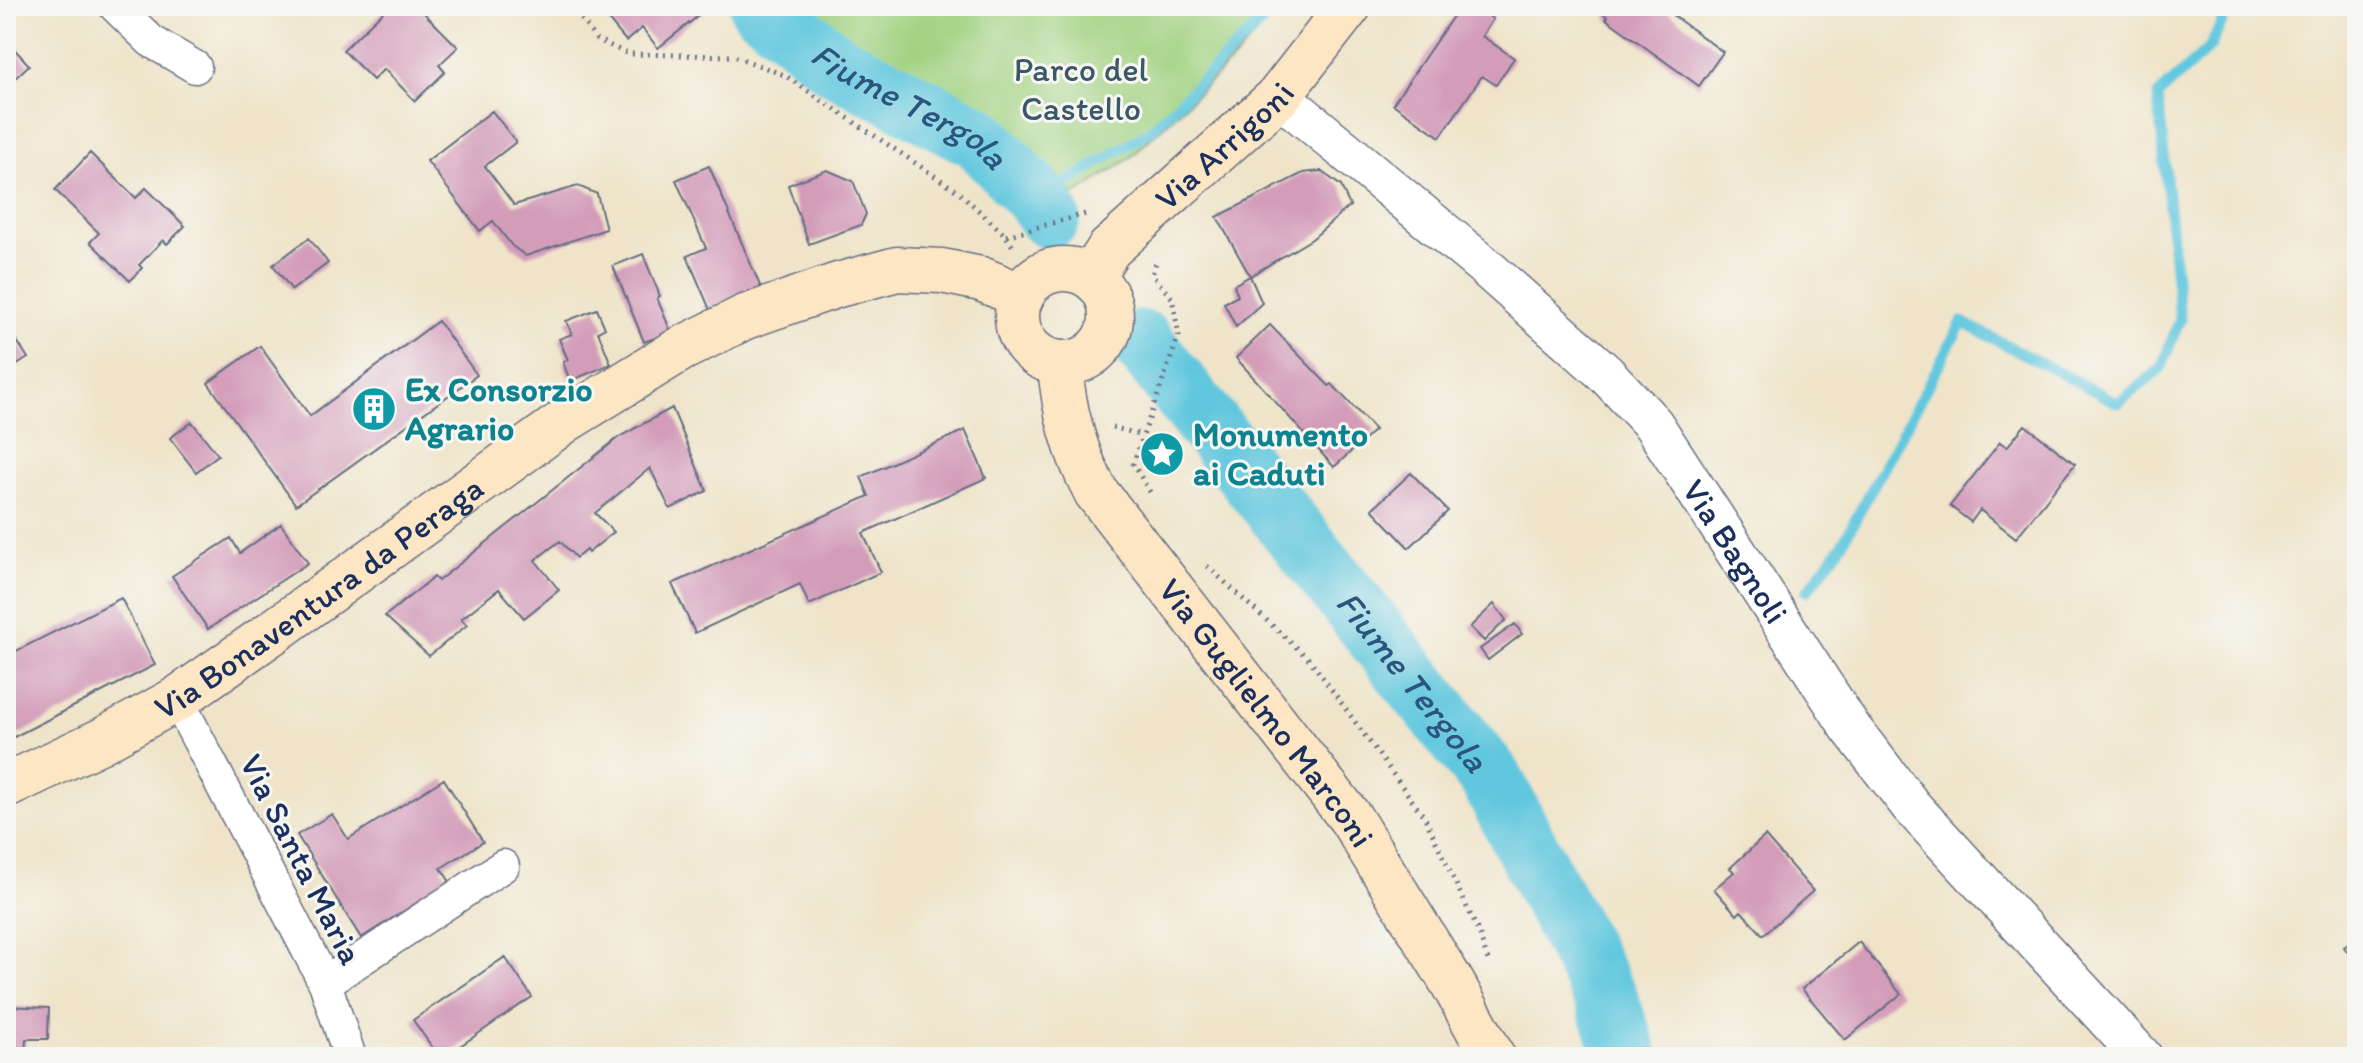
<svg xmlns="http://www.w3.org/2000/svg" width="2363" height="1063" font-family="Itim,sans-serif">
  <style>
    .green { fill: #a1d281; stroke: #5e8070; stroke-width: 2 }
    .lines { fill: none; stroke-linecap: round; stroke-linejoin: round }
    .stream { stroke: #61c7de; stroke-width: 11 }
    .river { stroke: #61c7de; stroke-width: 64 }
    .building { fill: #d39cb9 }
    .minor-casing { stroke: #656e83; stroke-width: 35 }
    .tertiary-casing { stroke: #656e83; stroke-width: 43 }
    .secondary-casing { stroke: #656e83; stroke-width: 47 }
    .path { stroke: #656e83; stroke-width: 5; stroke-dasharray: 2 6; stroke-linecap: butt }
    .minor { stroke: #fff; stroke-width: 32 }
    .tertiary { stroke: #fff; stroke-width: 40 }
    .secondary { stroke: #fce6c4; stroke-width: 44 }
    .labels { text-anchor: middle; stroke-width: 6; stroke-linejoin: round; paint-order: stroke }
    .park-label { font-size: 34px; fill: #3c5867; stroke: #f6f6f2 }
    .street-label { font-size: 34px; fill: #1b2f5e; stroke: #f6f6f2 }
    .culture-label { font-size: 34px; font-weight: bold; fill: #0d838f; stroke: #f6f6f2; text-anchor: start }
    .water-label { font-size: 36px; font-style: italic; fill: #2c557e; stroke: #f6f6f2 }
  </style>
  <rect width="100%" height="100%" fill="#f6f6f2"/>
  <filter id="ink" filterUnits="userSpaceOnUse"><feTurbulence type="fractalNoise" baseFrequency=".0125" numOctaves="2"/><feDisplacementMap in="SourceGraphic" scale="16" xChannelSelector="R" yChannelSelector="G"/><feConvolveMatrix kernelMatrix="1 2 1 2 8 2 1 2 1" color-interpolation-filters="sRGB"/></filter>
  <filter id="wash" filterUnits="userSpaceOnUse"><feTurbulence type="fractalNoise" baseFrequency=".006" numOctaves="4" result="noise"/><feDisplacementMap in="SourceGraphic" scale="32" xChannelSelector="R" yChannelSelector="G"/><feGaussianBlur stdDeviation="1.8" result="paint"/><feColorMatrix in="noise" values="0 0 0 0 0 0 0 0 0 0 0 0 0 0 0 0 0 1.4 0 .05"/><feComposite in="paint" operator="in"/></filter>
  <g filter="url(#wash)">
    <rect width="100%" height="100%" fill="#efe4c9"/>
    <path class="green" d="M810,6H1280L1236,57L1129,159L1075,195L990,120L852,47Z"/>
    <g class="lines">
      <path class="stream" d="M1038,200L1150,131L1278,6
        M1807,591L1841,546L1962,322L2118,403L2161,368L2180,319L2158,95L2210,47L2230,6"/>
      <g class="river">
        <path id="s1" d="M761,6L835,64L979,138L1038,200L1049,217"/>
        <path id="s2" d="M1142,342L1490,777L1606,998L1627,1057"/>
      </g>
    </g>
    <g id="blocks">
      <path class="building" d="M389,6H417L458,47L439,65L445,72L415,101L384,69L373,80L343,50Z
        M597,6H698L703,12L658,48L642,28L626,41Z
        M1460,6H1474L1493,19L1482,36L1514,58L1496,85L1482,76L1440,137L1393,104Z
        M1597,6H1660L1723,52L1699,86L1606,19L1608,17L1596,8Z
        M6,40L29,65L6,87Z
        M492,111L516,142L485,166L514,205L578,186L597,194L606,229L526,256L512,246L493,221L480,231L427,161Z
        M90,153L136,198L146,188L185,226L167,244L163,240L139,265L142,268L130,281L90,242L99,233L55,190Z
        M709,166L761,288L710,310L687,256L706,248L676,180Z
        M827,170L853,181L866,214L861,225L809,244L788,185Z
        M1321,171L1341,186L1350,206L1312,239L1250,276L1217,217L1303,173Z
        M309,238L328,263L292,290L273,265Z
        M643,254L660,296L657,298L671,332L644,342L613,266Z
        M1250,276L1262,303L1236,327L1224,303L1238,296L1234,285Z
        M597,309L605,328L598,332L611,364L570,381L563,362L568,360L559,339L572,334L566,321Z
        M438,321L477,375L296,505L208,383L260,346L310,416Z
        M6,324L28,358L6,372Z
        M1270,325L1329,386L1332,384L1375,430L1334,467L1236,358Z
        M672,408L707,491L670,509L650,468L595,513L614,532L588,553L586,550L576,558L560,541L535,560L559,590L524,618L499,589L461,619L467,625L429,656L385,616L434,577L438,581L619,437Z
        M192,422L218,455L196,472L170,438Z
        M2025,425L2075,464L2016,538L1980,510L1971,522L1950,506L2000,442L2007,447Z
        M965,430L986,478L863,533L881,572L809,605L800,584L695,633L672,584L869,496L861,477Z
        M1411,473L1448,511L1409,548L1372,509Z
        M281,524L308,563L208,629L172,576L231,538L240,553Z
        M121,598L155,665L6,741V656Z
        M1494,604L1506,620L1484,641L1470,627Z
        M1515,624L1522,634L1488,660L1480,649Z
        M444,779L483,842L441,868L450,882L361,938L297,835L332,814L348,839Z
        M1765,836L1813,891L1763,935L1741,911L1737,915L1714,889L1734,872L1730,868Z
        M2357,938V965L2344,947Z
        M1859,942L1901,994L1845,1040L1802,989Z
        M505,957L532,997L444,1057H439L413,1020Z
        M6,1006L49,1008L48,1039H26L25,1057H6Z"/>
    </g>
  </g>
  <g filter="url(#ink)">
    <use href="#blocks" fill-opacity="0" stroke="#656e83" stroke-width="2"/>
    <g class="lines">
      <g class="minor-casing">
        <path id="minor" d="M115,6L151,41L195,67
          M177,699L325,983L350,1057
          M325,983L503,866"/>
      </g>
      <g class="tertiary-casing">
        <g id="tertiary">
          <path id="s3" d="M1277,98L1296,110L1482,264L1605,373L1653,424L1850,727L1911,806L2142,1057"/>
        </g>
      </g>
      <g class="secondary-casing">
        <g id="secondary">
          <circle cx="1064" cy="316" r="47"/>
          <path id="s4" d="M1091,277L1109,249L1277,98L1349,6"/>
          <path id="s5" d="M1060,363C1063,410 1074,451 1096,492L1351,819L1453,984L1493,1057"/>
          <path id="s6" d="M6,786L101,741L177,699L280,627L566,420L681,349L745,317L838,285L897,269L942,271L981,279L1022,296"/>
        </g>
      </g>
      <path class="path" d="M572,6L596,39L628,54L734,56L784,75L960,193L1006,236L1015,250
        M1006,236L1085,214
        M1112,427L1142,435
        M1150,492L1133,464L1179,335L1172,298L1152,275L1157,259
        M1207,566L1310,660L1425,818L1478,931L1489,963"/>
      <use href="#minor" class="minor"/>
      <use href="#tertiary" class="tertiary"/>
      <use href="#secondary" class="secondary"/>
    </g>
  </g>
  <defs>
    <g id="building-disc" transform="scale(2.3)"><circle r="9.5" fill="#0f9aa8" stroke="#f6f6f2"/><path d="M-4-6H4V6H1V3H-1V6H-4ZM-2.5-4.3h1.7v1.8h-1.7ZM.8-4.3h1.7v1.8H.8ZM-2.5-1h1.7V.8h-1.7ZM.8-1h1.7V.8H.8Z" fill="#fff"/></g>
    <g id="sight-disc" transform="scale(2.3)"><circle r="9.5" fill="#0f9aa8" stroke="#f6f6f2"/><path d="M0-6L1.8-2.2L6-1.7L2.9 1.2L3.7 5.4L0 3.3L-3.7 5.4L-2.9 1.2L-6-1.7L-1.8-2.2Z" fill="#fff"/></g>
  </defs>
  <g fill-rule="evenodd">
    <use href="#building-disc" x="374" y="409"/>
    <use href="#sight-disc" x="1162" y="454"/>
  </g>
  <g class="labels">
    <g class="park-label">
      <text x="1081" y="81">Parco del<tspan x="1081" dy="39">Castello</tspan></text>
    </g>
    <g class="street-label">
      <text dy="12" stroke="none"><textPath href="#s4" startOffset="188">Via Arrigoni</textPath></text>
      <text dy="12" stroke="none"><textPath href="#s3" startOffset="650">Via Bagnoli</textPath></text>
      <text dy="12" stroke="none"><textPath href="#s6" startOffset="366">Via Bonaventura da Peraga</textPath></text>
      <text dy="12" stroke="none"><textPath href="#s5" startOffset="414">Via Guglielmo Marconi</textPath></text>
      <text transform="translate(302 859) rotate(63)" y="12">Via Santa Maria</text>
    </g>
    <g class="culture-label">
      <text x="405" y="401">Ex Consorzio<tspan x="405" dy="39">Agrario</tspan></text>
      <text x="1193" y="446">Monumento<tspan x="1193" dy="39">ai Caduti</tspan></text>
    </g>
    <g class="water-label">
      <text dy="13" stroke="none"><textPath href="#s1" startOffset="180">Fiume Tergola</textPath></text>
      <text dy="13" stroke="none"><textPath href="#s2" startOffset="434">Fiume Tergola</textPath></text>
    </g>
  </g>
  <rect width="2363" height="1063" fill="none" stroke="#f6f6f2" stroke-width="32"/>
</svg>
